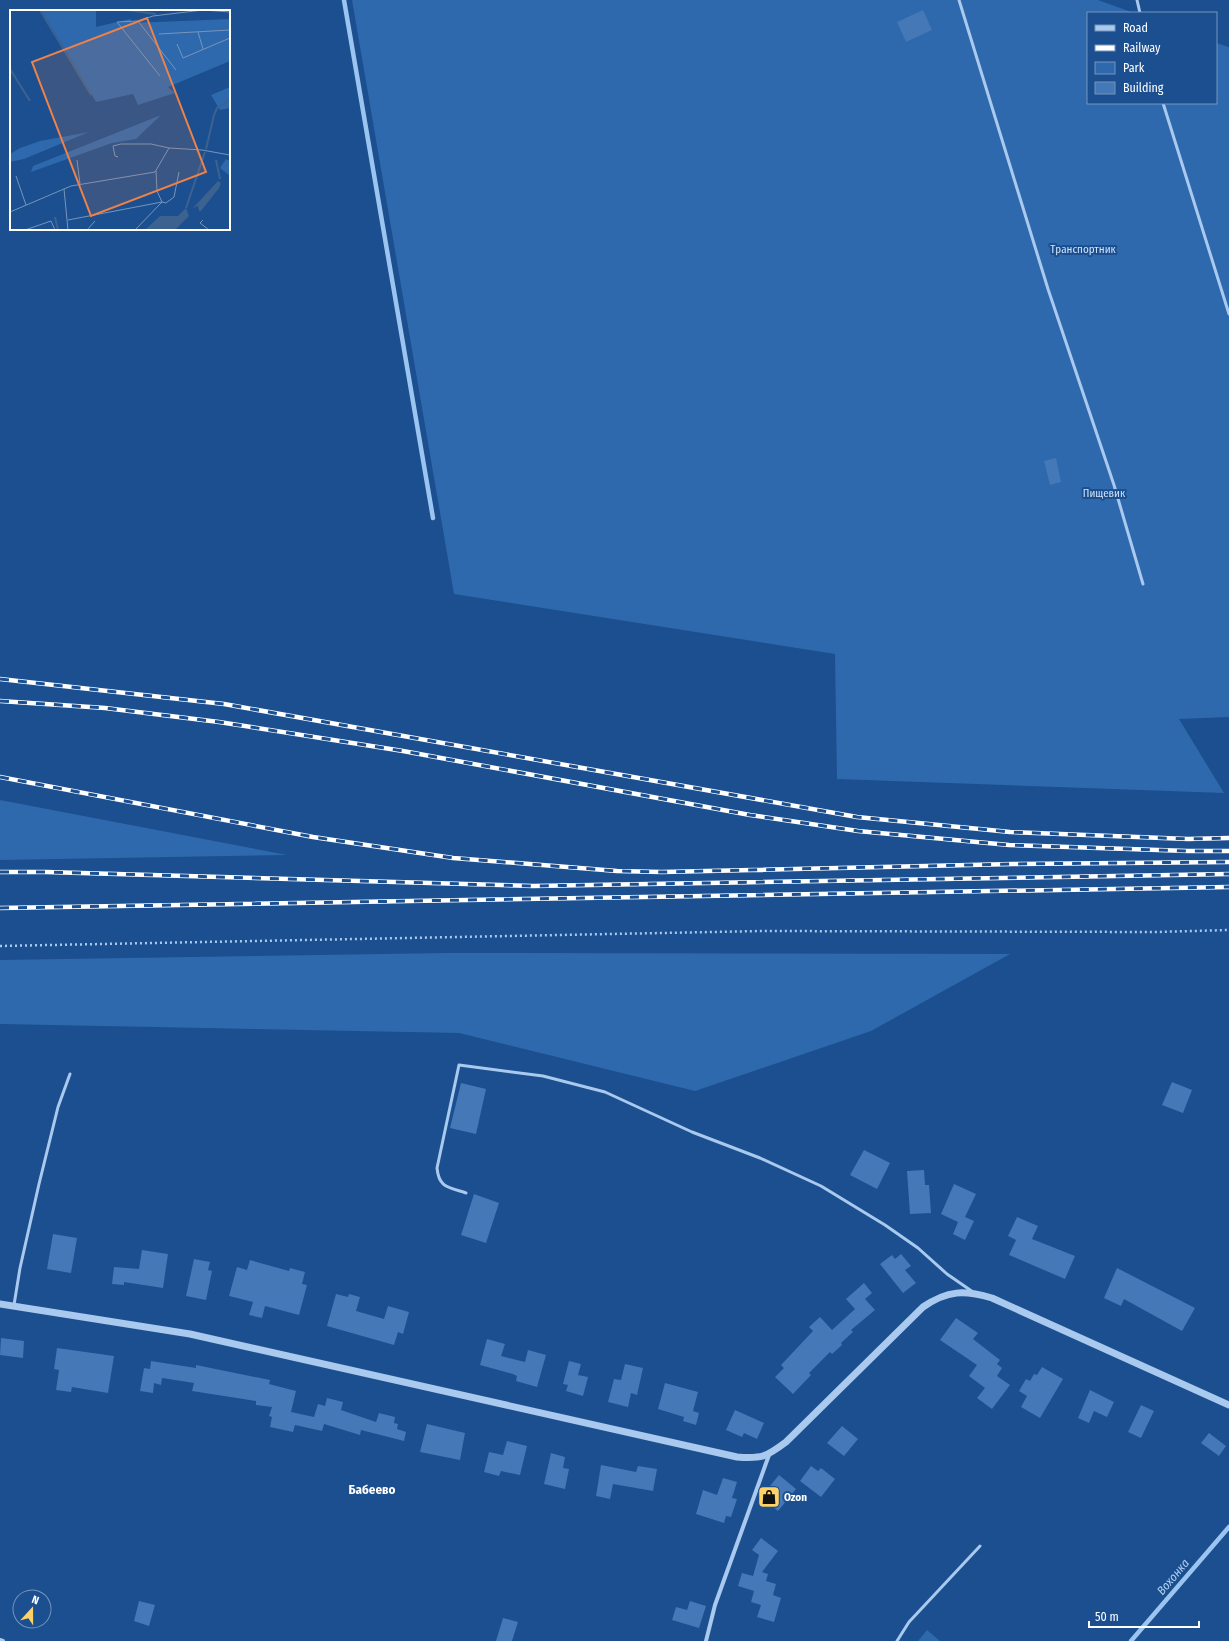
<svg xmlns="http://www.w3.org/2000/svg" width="1229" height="1641" font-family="'Fira Sans Condensed',sans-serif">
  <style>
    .green { fill: #2e69ad }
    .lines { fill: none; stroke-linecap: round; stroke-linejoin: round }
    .stream { stroke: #9cc4f0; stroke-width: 4.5 }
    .building { fill: #4478b7 }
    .path { stroke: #a9c9ee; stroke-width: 2.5; stroke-dasharray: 2 3; stroke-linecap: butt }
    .service { stroke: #a9c9ee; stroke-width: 3 }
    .minor { stroke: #a9c9ee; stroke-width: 4 }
    .tertiary { stroke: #a9c9ee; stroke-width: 7 }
    .rail-casing { stroke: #fff; stroke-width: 4.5 }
    .rail { stroke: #1b4f8f; stroke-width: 3; stroke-dasharray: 9; stroke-linecap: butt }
    .labels { text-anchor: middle; stroke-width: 4; stroke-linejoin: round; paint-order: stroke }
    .park-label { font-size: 11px; fill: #cfe3fa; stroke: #1b4f8f }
    .poi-label { font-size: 11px; font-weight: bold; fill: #fff; stroke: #1b4f8f; text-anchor: start }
    .water-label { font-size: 12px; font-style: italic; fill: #b5d3f5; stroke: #1b4f8f }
    .quarter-label { font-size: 13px; font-weight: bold; fill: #fff; stroke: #1b4f8f }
    .inset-river { fill: none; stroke: #3c6290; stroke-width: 2 }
    .inset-road { fill: none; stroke: #7695bc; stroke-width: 1 }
    .view { fill: #ee8249; fill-opacity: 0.15; stroke: #ee8249; stroke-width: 2 }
    .inset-edge { fill: none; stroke: #fff; stroke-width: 2 }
  </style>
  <rect width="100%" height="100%" fill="#1b4f8f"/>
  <path class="green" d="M352,0H1098L1134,13H1088V103H1216V43L1229,47V717L1179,719L1224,793L837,779L835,654L454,594Z
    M0,800L287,855L0,860Z
    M447,953L1010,954L871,1031L695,1091L459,1033L0,1024V960Z
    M927,1630L940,1641H918Z"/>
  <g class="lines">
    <path class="stream" d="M344,0L433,518
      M1131,1641L1229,1527"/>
  </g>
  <path class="building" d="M923,10L932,30L906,42L897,22Z
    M1056,458L1061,482L1050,485L1044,461Z
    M1172,1082L1192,1090L1183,1113L1162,1105Z
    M461,1083L486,1089L476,1134L450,1128Z
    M864,1150L890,1163L877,1189L850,1175Z
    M924,1170L925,1185H929L931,1213L910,1214L907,1171Z
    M954,1184L976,1194L965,1217L974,1221L965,1240L953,1234L958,1222L941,1214Z
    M474,1194L499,1203L486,1243L461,1235Z
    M1017,1217L1038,1226L1032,1239L1075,1256L1065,1279L1009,1255L1016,1240L1008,1236Z
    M53,1234L77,1238L71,1273L47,1269Z
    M142,1250L168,1254L163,1288L124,1282V1285L112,1284L114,1267L139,1269Z
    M901,1254L911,1266L905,1270L916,1283L903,1293L880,1264L892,1255L895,1259Z
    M194,1259L210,1262L208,1270L212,1271L206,1300L186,1296Z
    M250,1260L289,1271L290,1268L305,1272L302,1284L307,1285L299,1315L265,1306L262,1318L249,1315L253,1302L229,1296L237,1267L247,1270Z
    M1117,1268L1195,1308L1182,1331L1124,1299L1121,1306L1104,1298Z
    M864,1283L872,1293L865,1299L875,1310L851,1330L853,1332L841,1343L842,1345L832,1354L830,1352L809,1373L811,1375L793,1394L775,1377L784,1368L781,1365L813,1331L809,1327L820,1317L832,1330L855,1309L846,1299Z
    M336,1294L348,1297L349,1294L360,1297L356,1311L384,1319L388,1306L409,1312L403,1334L398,1332L394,1345L327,1326Z
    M956,1318L978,1333L973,1339L1000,1360L997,1364L1002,1368L997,1376L1010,1385L992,1409L977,1398L985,1388L969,1376L977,1365L940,1340Z
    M1,1338L24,1341L23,1358L0,1355Z
    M487,1339L505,1344L501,1356L525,1362L528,1350L546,1355L537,1387L516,1381L517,1376L513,1374L480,1365Z
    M57,1348L114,1356L108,1393L72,1387L71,1392L56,1390L59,1370L54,1369Z
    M151,1361L196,1368V1365L270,1380L269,1384L296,1391L291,1412L314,1417L318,1404L325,1406L327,1398L343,1402L341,1410L376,1422L379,1413L395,1417L394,1423L398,1424L397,1429L406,1432L404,1441L361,1430L360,1435L324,1424L322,1431L295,1425L293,1432L270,1427L272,1417L269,1416L272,1407L256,1405V1401L192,1391L194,1383L162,1378L161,1385L154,1383L153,1393L140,1391L144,1368L150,1369Z
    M569,1361L581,1364L578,1375L588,1377L583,1396L566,1391L568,1385L563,1384Z
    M625,1364L643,1368L637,1395L631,1393L628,1407L608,1402L614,1379L621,1380Z
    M1042,1367L1063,1379L1040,1418L1021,1407L1027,1396L1019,1391L1026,1379L1030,1381L1034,1374L1037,1375Z
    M665,1383L698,1392L693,1411L699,1413L696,1425L683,1421L684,1417L658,1409Z
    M1090,1390L1114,1402L1107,1417L1094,1411L1089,1423L1078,1418Z
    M1141,1405L1154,1411L1141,1438L1128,1432Z
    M735,1410L764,1423L757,1439L744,1433L742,1437L726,1430Z
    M427,1424L465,1433L460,1460L420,1452Z
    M842,1426L858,1439L844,1456L827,1443Z
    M1209,1433L1226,1446L1219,1456L1201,1443Z
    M507,1441L527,1446L520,1475L501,1471L499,1476L484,1472L489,1452L503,1455Z
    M551,1453L565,1457L563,1468L569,1469L565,1489L544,1484Z
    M601,1465L636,1472L638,1466L657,1469L653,1491L613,1484L610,1499L596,1496Z
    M811,1466L818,1471L821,1468L835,1479L821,1497L800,1481Z
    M779,1475L796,1489L778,1511L761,1497Z
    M723,1478L737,1482L732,1498L737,1499L731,1517L726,1516L724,1523L696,1514L703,1490L717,1495Z
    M761,1538L778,1551L762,1572L768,1574L766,1581L776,1584L773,1595L781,1598L774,1622L757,1617L761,1605L751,1602L754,1591L738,1586L742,1573L753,1576L759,1555L752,1550Z
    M139,1601L155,1605L149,1626L134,1621Z
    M690,1601L706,1606L699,1628L672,1620L676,1607L687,1610Z
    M503,1618L518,1622L512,1641H496Z"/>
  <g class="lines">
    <path class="path" d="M0,946L763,931L1156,932L1229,930"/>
    <path class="service" d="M959,0L1048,289L1114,485L1143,584
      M1137,0L1140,13
      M1163,103L1229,314
      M466,1193C448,1187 439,1188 437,1168L459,1065L543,1076L605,1092L692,1132L760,1158L821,1186L885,1225L918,1248L947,1274L973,1292
      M14,1305L20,1268L39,1184L58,1107L70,1074
      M897,1641L909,1622L980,1546"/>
    <path class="minor" d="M0,1640L3,1641
      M706,1641L715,1605L769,1455"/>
    <path class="tertiary" d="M0,1304L190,1334L737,1457C762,1459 766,1457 786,1442L923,1307C948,1290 964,1290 992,1298L1229,1405"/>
    <g class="rail-casing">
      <path id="rail" d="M0,679L224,704L857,817L1010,832L1188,839L1229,838
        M0,701L105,708L219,722L403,751L750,815L858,831L1009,845L1188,851H1229
        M0,777L313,837L453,858L617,871L662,872L1013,864L1229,862
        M0,872H46L533,886L1229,874
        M0,908L1229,887"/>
    </g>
    <use href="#rail" class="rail"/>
  </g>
  <defs>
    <g id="shop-square" transform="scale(1.15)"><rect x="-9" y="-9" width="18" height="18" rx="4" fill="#ffd166" stroke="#1b4f8f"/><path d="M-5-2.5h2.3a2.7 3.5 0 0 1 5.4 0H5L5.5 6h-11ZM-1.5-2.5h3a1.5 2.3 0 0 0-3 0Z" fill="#111"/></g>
  </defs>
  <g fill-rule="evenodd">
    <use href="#shop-square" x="769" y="1497"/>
  </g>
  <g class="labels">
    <g class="park-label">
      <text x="1083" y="253">Транспортник</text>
      <text x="1104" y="497">Пищевик</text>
    </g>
    <g class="poi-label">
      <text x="784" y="1501">Ozon</text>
    </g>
    <g class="water-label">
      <text transform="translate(1173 1577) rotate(-50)" y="4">Вохонка</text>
    </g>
    <g class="quarter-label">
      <text x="372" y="1494">Бабеево</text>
    </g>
  </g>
  <g transform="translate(10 10)">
    <rect width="220" height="220" fill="#1b4f8f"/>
    <path d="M31,0H86V17L120,9L123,13L220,9V51L158,77L165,83L128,95L123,84L86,92ZM220,77V98L210,100L201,85ZM151,105L126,129L102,133L21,162L23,156ZM79,122L14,149L0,152V144L10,138L30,131ZM216,149L220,151L219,165L210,158Z" fill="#2e69ad"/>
    <path d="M208,171L211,173L209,178L191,201H189L188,196L183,198ZM176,198L179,206L165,220H135L150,206H168Z" fill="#3c6290"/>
    <path class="inset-river" d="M30,0L81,85M117,0L146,4M0,59L20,91M196,139L204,105L207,98L220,90M206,150L210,169M176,198L195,142M45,207L48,220"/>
    <path class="inset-road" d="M128,11L107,12L150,66M188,22L193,39M149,24L220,20M167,34L173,48L220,28M166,60L128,11L143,6L193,0L220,2M108,147L105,146L103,136L111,134H141L159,138M67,150L70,174M146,161L147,181L152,192M6,166L16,195M54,179L58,220M0,202L61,176L145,162L159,138L192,140L220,145M58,210L152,192L156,193L164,187L169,162M193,210L190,213L199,220M15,220L41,211L45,220M77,220L85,211M125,220L152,192"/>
    <path class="view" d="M137,8L196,162L81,206L22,52Z"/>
    <rect width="220" height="220" class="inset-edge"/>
  </g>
  <rect x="1087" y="12" width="130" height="92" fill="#1b4f8f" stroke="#7695bc"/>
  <rect x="1095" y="25" width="20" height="6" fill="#a9c9ee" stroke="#7695bc"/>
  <text x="1123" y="32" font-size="12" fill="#ffffff">Road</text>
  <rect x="1095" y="45" width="20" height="6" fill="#ffffff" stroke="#7695bc"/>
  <text x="1123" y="52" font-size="12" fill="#ffffff">Railway</text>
  <rect x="1095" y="62" width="20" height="12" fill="#2e69ad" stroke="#7695bc"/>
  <text x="1123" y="72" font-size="12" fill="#ffffff">Park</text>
  <rect x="1095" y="82" width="20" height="12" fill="#4478b7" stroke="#7695bc"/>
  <text x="1123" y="92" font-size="12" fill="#ffffff">Building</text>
  <g transform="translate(32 1609) rotate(21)"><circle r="19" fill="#1b4f8f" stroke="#7695bc"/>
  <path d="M0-3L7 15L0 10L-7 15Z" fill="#ffd166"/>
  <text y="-6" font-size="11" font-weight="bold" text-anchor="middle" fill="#ffffff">N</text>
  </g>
  <path d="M1089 1621v6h110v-6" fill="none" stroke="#ffffff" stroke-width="2"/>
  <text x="1095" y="1621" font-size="12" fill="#ffffff" stroke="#1b4f8f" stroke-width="3" paint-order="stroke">50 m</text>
</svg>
